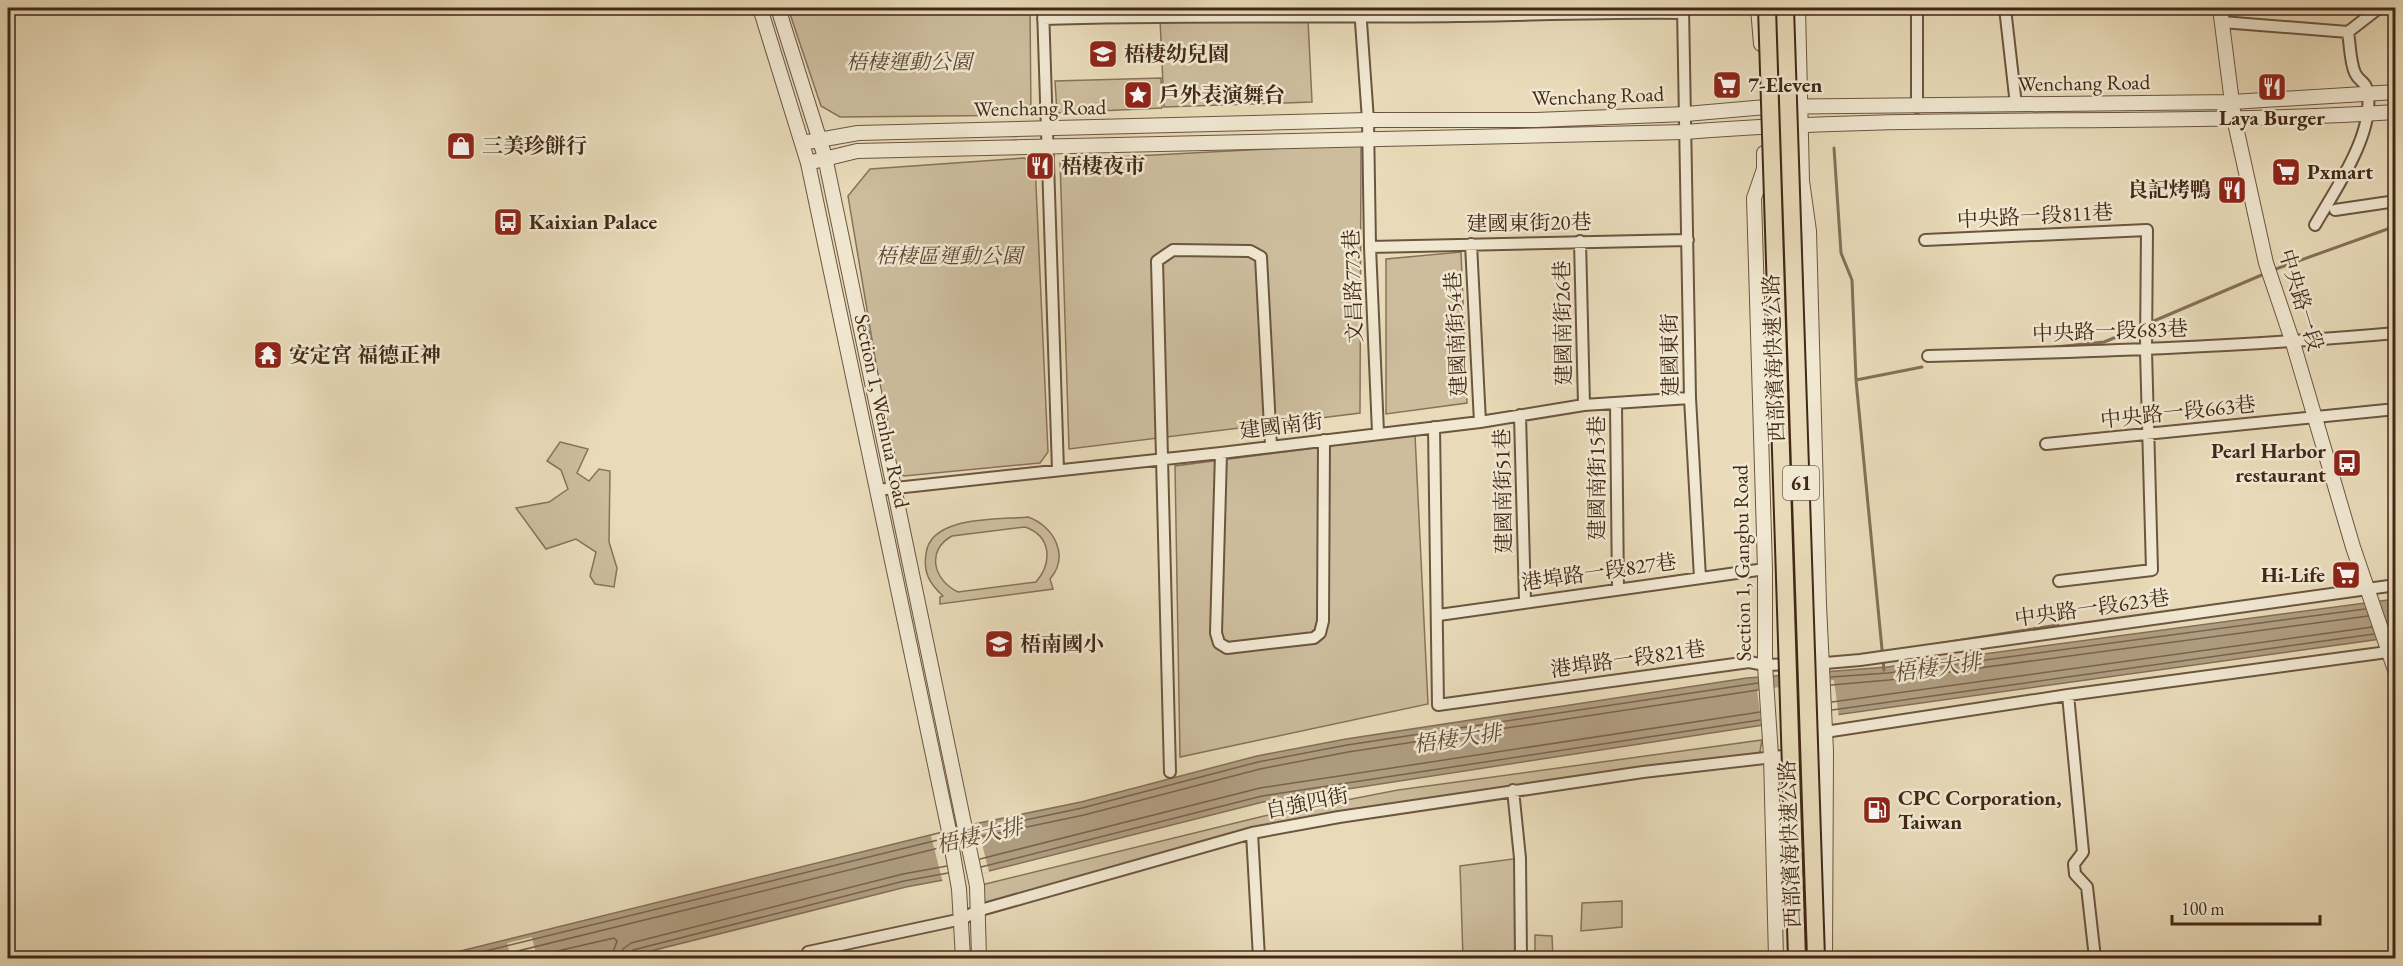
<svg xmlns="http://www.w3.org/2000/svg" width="2403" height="966" font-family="'EB Garamond','Noto Serif TC',serif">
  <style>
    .green { fill: #cdbd9d; stroke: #88725a; stroke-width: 1.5; fill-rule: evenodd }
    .water { fill: #b09e82; stroke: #846f57; stroke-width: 1.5 }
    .pier { fill: #e9dbb9 }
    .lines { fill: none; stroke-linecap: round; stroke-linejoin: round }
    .shore { stroke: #79634c; stroke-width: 1.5 }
    .stream { stroke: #846f57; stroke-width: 3 }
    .minor-casing { stroke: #6c5540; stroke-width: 14 }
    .tertiary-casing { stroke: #6c5540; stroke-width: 16 }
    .minor { stroke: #f1e8d2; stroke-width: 10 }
    .tertiary { stroke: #f1e8d2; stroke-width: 14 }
    .trunk-bridge-casing { stroke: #422817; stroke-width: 20; stroke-linecap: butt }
    .trunk-bridge { stroke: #e9dbb9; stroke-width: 16 }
    .labels { text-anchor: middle; stroke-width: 5; stroke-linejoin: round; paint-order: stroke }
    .shield { fill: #f1e8d2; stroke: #76624f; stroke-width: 1.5 }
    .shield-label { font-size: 20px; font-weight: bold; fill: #422817 }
    .poi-label { font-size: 21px; font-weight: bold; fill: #422817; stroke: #f1e8d2; text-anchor: start }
    .park-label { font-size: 21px; font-style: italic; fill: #5e4632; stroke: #f1e8d2 }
    .street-label { font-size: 21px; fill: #422817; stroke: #f1e8d2 }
    .water-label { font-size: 22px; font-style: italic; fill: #634b37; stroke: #f1e8d2 }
  </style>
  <rect width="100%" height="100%" fill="#e9dbb9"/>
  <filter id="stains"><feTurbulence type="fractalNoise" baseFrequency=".00333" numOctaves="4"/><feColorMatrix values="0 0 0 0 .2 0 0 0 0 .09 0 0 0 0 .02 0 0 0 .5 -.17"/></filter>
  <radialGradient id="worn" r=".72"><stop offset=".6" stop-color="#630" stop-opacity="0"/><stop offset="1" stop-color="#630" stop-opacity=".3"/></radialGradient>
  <path class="green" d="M788,8H1030L1031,115L840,117L821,106Z
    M1160,19H1308L1312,102L1164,107Z
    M1161,78L1162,108L1057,113L1055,81Z
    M1361,144L1360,413L1069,449L1060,160Z
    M1024,158L1035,164L1048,452L1040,463L904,476L894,471L848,196L870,169Z
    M1461,252L1467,403L1386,414V259Z
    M1415,435L1428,704L1180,757L1175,466Z
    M560,442L588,449L577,473L589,481L599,469L610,471L609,542L617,568L614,587L595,584L590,576L596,552L576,539L546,549L516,508L549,502L568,489L561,470L547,461Z
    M1028,517C1054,526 1070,556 1050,579L1053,589L940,604V597L943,596C930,584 923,573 926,554C930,515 999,520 1028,517ZM1025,527C1051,536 1053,562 1036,582L958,592C933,580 926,550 952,536Z
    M1762,740L1759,757L1269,831L986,906L977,886L1264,816L1398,790Z
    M1520,858L1518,958H1463L1460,866Z
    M1622,901V927L1581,931L1582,903Z
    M1535,935L1552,936L1553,958H1535Z"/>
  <path class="water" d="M2395,599V637L1770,724L1263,802L981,873L906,887L623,958H432L979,823L1081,802L1257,756L1346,739L1747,678L1887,667Z"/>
  <path class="pier" d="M1834,680L1839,718L1762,729L1757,690Z
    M977,824L989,872L943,883L931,836Z
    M532,937L537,958H511L507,943Z"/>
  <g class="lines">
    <path class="shore" d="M1831,677L1888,673L2365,609
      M1831,685L1889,680L2368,616
      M1832,702L2372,627
      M1832,710L2374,634
      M974,831L1082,808L1258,762L1347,745L1758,683
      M975,838L1084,815L1260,769L1348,752L1758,690
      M980,859L1260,788L1760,712
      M981,867L1262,796L1760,720
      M457,958L942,839
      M489,958L943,847
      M527,958L614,938L617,941L611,958
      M620,958L623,949L631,943L903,874L947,866
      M628,958L633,950L904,881L948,873"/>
    <path class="stream" d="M1834,148L1841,253L1852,280L1856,380L1884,670
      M2273,270L2396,226
      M2149,323L2264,274
      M2055,347L2104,342L2143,326
      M1856,380L1922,367
      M1918,647L2058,625"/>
    <g class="minor-casing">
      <path id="minor" d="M1043,8L1058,470
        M1360,8L1368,120L1370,247L1378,432
        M1683,8L1690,398L1700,578
        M2005,8L2016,105
        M1043,19C1181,14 1319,18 1457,16C1532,15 1608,12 1684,13
        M2222,22L2348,32
        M2348,32L2379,8
        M1917,107V8
        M2335,210L2396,201
        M2315,225C2335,190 2373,136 2368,95C2367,81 2359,82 2355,73C2350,62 2350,44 2348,32
        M1925,240L2147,230L2146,351L2152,570L2059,581
        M1580,241L1584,405
        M1471,244L1480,422
        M1370,247L1688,240
        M1928,356C2085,352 2240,347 2396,333
        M1616,403L1618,589
        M1520,415L1525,602
        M1434,427L1438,705L1749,662L1765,665L1793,664
        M2046,444L2396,409
        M1221,453L1216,633L1219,643L1227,648L1314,638L1320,633L1323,621L1324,440
        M877,490L1221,453L1480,422L1584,405L1690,398
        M1439,615L1765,569
        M1814,664L1860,660L2396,585
        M2068,695L2083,852L2074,864L2075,874L2087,887L2095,958
        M1825,732L2068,695L2395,651
        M1170,772L1157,261L1173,250L1250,251L1261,257L1271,446
        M1513,790L1520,858L1521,958
        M1252,833L1259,958
        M808,952L962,919L977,911L1252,833L1339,817L1643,772L1826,751"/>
    </g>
    <g class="tertiary-casing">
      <path id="tertiary" d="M760,8L808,163L948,826L959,889L963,958
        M778,8L825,157L977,886L979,958
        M1758,8L1761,44
        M1798,8L1802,181L1809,231L1819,605L1826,751L1825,958
        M2220,8L2234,118L2266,263L2293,343L2353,547L2396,673
        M802,143L858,133L1368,120H1536L1686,114L1766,107L2232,102L2396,92
        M1764,153V169L1754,198L1765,569V665L1771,756L1776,958
        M808,163L857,151L1685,132C1921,113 2159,127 2396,112
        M1780,238L1786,287
        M1791,444L1801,743
        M1802,774L1807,958"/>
    </g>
    <use href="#minor" class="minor"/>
    <use href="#tertiary" class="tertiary"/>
    <g class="trunk-bridge-casing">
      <path id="trunk-bridge" d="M1767,8L1797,958
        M1785,8L1816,958"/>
    </g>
    <use href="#trunk-bridge" class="trunk-bridge"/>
  </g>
  <defs>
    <g id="school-square" transform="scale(1.5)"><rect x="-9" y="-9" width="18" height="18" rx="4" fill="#8f2418" stroke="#f1e8d2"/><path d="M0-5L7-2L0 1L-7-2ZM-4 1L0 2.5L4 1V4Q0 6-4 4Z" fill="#fff"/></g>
    <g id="supermarket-square" transform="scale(1.5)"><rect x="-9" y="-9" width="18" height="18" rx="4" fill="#8f2418" stroke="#f1e8d2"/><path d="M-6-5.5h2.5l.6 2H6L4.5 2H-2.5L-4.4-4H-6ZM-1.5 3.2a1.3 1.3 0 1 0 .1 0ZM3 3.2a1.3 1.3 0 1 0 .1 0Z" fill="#fff"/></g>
    <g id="restaurant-square" transform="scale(1.5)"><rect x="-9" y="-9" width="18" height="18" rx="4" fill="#8f2418" stroke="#f1e8d2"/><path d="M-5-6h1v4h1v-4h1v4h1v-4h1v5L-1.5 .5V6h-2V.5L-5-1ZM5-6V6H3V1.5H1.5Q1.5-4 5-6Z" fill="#fff"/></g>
    <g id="sight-square" transform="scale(1.5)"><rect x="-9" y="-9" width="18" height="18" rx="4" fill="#8f2418" stroke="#f1e8d2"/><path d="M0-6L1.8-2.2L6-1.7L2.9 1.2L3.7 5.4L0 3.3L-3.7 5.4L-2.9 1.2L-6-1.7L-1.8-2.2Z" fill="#fff"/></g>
    <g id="shop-square" transform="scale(1.5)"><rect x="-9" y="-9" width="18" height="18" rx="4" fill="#8f2418" stroke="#f1e8d2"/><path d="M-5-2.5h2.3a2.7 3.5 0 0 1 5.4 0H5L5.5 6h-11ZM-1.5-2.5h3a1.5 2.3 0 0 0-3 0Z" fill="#fff"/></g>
    <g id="bus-square" transform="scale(1.5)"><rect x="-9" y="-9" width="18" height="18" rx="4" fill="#8f2418" stroke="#f1e8d2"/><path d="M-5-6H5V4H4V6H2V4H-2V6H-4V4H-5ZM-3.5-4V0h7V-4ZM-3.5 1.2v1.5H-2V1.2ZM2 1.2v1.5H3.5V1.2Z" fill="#fff"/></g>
    <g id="temple-square" transform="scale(1.5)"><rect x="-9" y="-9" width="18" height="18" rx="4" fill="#8f2418" stroke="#f1e8d2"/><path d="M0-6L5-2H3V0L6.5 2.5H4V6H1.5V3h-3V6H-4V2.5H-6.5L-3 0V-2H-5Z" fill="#fff"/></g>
    <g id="fuel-square" transform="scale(1.5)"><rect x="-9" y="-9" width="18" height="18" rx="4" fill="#8f2418" stroke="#f1e8d2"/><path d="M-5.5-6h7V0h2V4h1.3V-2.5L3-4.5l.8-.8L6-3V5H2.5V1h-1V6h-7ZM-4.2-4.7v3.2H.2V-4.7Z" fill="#fff"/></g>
  </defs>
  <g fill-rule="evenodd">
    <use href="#school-square" x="1103" y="54"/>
    <use href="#supermarket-square" x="1727" y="85"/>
    <use href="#restaurant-square" x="2272" y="87"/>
    <use href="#sight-square" x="1138" y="95"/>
    <use href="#shop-square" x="461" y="146"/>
    <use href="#restaurant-square" x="1040" y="166"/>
    <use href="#supermarket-square" x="2286" y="172"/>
    <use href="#restaurant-square" x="2232" y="190"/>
    <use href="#bus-square" x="508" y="222"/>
    <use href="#temple-square" x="268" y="355"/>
    <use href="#bus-square" x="2347" y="463"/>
    <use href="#supermarket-square" x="2346" y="575"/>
    <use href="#school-square" x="999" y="644"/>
    <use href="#fuel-square" x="1877" y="810"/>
  </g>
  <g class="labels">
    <rect class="shield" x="1783" y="466" width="36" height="34" rx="4.5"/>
    <g class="shield-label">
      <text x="1801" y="490">61</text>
    </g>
    <g class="poi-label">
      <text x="1124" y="61">梧棲幼兒園</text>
      <text x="1748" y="92">7-Eleven</text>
      <text x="1159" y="102">戶外表演舞台</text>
      <text x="2272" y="125" text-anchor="middle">Laya Burger</text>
      <text x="482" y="153">三美珍餅行</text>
      <text x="1061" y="173">梧棲夜市</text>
      <text x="2307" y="179">Pxmart</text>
      <text x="2211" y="197" text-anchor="end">良記烤鴨</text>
      <text x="529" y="229">Kaixian Palace</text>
      <text x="289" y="362">安定宮 福德正神</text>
      <text x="2326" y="458" text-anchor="end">Pearl Harbor<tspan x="2326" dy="24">restaurant</tspan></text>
      <text x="2325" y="582" text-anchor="end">Hi-Life</text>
      <text x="1020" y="651">梧南國小</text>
      <text x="1898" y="805">CPC Corporation,<tspan x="1898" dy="24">Taiwan</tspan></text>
    </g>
    <g class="park-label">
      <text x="909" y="69">梧棲運動公園</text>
      <text x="949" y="263">梧棲區運動公園</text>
    </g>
    <g class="street-label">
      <text transform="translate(2084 83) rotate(-1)" y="7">Wenchang Road</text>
      <text transform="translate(1598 96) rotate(-2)" y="7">Wenchang Road</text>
      <text transform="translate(1040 108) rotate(-1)" y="7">Wenchang Road</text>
      <text transform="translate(2035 216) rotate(-3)" y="7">中央路一段811巷</text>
      <text transform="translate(1529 223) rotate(-1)" y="7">建國東街20巷</text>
      <text transform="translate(1353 286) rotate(-92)" y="7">文昌路773巷</text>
      <text transform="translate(2301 300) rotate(73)" y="7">中央路一段</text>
      <text transform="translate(1563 323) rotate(-91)" y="7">建國南街26巷</text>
      <text transform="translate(2110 331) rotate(-2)" y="7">中央路一段683巷</text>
      <text transform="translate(1456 334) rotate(-93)" y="7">建國南街54巷</text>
      <text transform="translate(1670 355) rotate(-91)" y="7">建國東街</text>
      <text transform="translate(1774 358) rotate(-92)" y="7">西部濱海快速公路</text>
      <text transform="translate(882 411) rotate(78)" y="7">Section 1, Wenhua Road</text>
      <text transform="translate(2178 412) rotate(-6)" y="7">中央路一段663巷</text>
      <text transform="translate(1281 426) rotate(-7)" y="7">建國南街</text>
      <text transform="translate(1597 478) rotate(-90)" y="7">建國南街15巷</text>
      <text transform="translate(1503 491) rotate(-91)" y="7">建國南街51巷</text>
      <text transform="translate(1742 563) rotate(-91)" y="7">Section 1, Gangbu Road</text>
      <text transform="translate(1599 572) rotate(-8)" y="7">港埠路一段827巷</text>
      <text transform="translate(2092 608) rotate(-8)" y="7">中央路一段623巷</text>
      <text transform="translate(1628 659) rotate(-8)" y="7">港埠路一段821巷</text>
      <text transform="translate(1307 803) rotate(-11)" y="7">自強四街</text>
      <text transform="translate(1790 844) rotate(-92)" y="7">西部濱海快速公路</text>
    </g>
    <g class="water-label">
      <text transform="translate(1937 667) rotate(-8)" y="8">梧棲大排</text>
      <text transform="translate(1457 738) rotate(-8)" y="8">梧棲大排</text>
      <text transform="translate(979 835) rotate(-13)" y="8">梧棲大排</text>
    </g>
  </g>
  <rect width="2403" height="966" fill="none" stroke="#e9dbb9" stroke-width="30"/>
  <rect x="9" y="9" width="2385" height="948" fill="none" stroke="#422817" stroke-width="3"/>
  <rect x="15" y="15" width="2373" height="936" fill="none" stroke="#422817" stroke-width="1.5"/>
  <path d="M2172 915v9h148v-9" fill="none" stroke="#422817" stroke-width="3"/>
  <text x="2181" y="915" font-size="18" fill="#422817" stroke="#f1e8d2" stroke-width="4.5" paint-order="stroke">100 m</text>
  <rect width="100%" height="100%" filter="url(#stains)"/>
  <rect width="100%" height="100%" fill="url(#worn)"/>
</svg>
